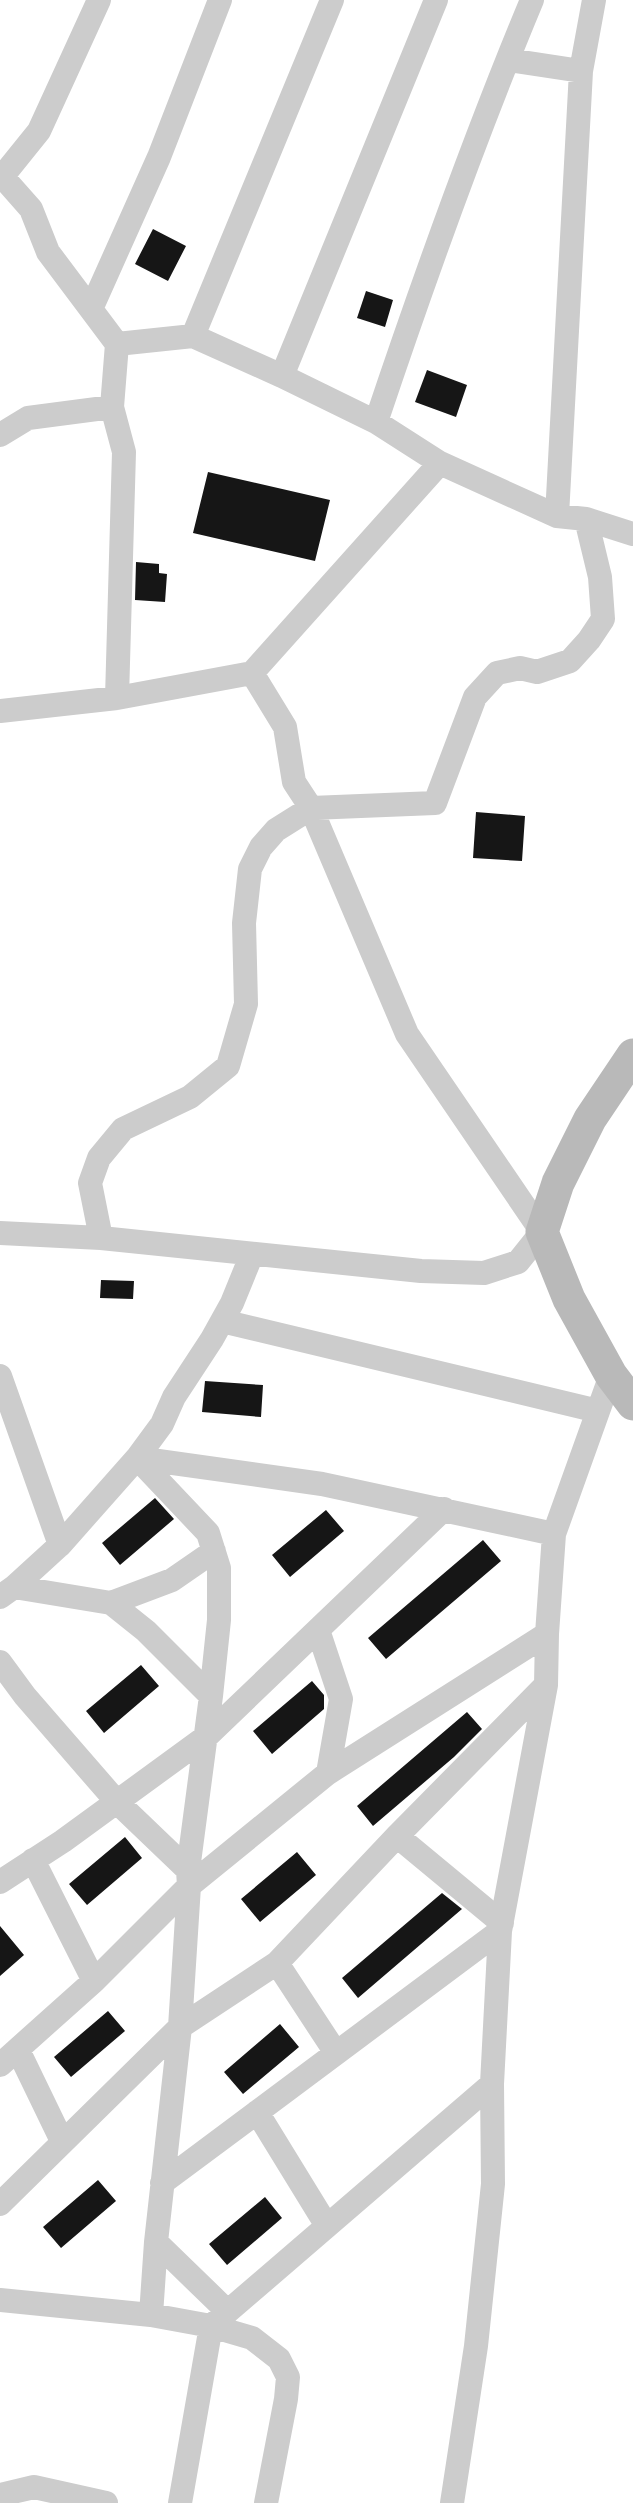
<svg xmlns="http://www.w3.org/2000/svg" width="633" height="2503" font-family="'Archivo Narrow',sans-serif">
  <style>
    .building { fill: #161616 }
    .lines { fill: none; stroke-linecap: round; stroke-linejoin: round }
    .street { stroke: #ccc; stroke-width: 24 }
    .secondary { stroke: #b9b9b9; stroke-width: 33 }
  </style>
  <rect width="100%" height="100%" fill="#fff"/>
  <path class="building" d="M153,229L186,246L168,281L135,264Z
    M366,291L393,300L385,327L357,318Z
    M427,370L467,385L456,417L415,402Z
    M208,472L330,500L315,561L193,533Z
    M136,562L159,564V573L167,574L165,602L135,600Z
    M476,812L525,816L522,861L473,858Z
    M101,1280L134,1281L133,1299L100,1298Z
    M205,1381L263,1385L261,1417L202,1412Z
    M155,1498L174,1519L120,1565L102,1543Z
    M326,1510L344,1531L290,1577L272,1555Z
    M483,1540L501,1561L386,1659L368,1638Z
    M141,1665L159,1686L104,1733L86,1711Z
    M312,1681L324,1695V1709L272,1754L253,1731Z
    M467,1712L482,1729L454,1757L373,1826L357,1806Z
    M125,1837L142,1858L87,1905L69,1884Z
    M297,1852L316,1875L260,1922L241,1899Z
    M442,1893L462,1909L358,1998L342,1978Z
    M0,1926L24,1955L0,1976Z
    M108,2011L125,2031L71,2077L54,2057Z
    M280,2024L299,2047L243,2094L224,2072Z
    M98,2180L116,2201L61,2248L43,2227Z
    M265,2197L282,2218L227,2265L209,2244Z"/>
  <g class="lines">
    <path class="street" d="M509,60L581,71
      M0,174L31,209L48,252L117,344L112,407L124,452L117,698
      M2,177L39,131L99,0
      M91,309L159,157L220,0
      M193,336L332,0
      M117,344L193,336L282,376L436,0
      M282,376L376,422L440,463
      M376,422C424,279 474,139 532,0
      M0,435L28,418L112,407
      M557,516L581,71L594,0
      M0,711L117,698L252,673L440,463L557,516L586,519L633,534
      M0,1233L101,1238L421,1271L484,1273L518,1262L542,1232L407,1034L311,808L294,782L285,727L252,673
      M101,1238L90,1183L99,1158L123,1129L190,1097L228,1066L246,1004L244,923L250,869L261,847L276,830L311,808L435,803L475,697L497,673L520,668L537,672L570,661L589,640L603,619L600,577L586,519
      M222,1321L598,1411
      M0,1376L60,1545
      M137,1458L208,1533L219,1568V1620L211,1696L188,1870L189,1886L180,2027L156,2242L151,2315
      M137,1458L322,1484L554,1534
      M14,1587L111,1603L172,1580L214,1551
      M0,1597L14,1587L60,1545L137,1458L162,1424L174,1397L212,1339L232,1303L252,1254
      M111,1603L146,1631L211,1696
      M318,1630L341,1699L328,1773
      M0,1662L25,1696L117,1802L188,1870
      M397,1836L502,1923
      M33,1860L94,1981
      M0,1882L63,1841L207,1736L444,1509
      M277,1963L336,2053
      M18,2050L62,2141
      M0,2065L94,1981L189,1886L328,1773L547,1634
      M257,2112L327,2226
      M162,2183L500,1931
      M0,2204L180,2027L277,1963L397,1836L546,1685
      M156,2242L227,2311
      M0,2300L151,2315L211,2326L252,2338L279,2359L288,2377L286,2399L266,2503
      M0,2495L34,2487L106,2503
      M180,2503L211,2326L492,2084
      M452,2503L476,2346L493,2184L492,2084L500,1931L546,1685L547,1634L554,1534L611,1375"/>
    <path class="secondary" d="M633,1055L590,1119L558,1183L542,1232L569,1299L611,1375L633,1404"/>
  </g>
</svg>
